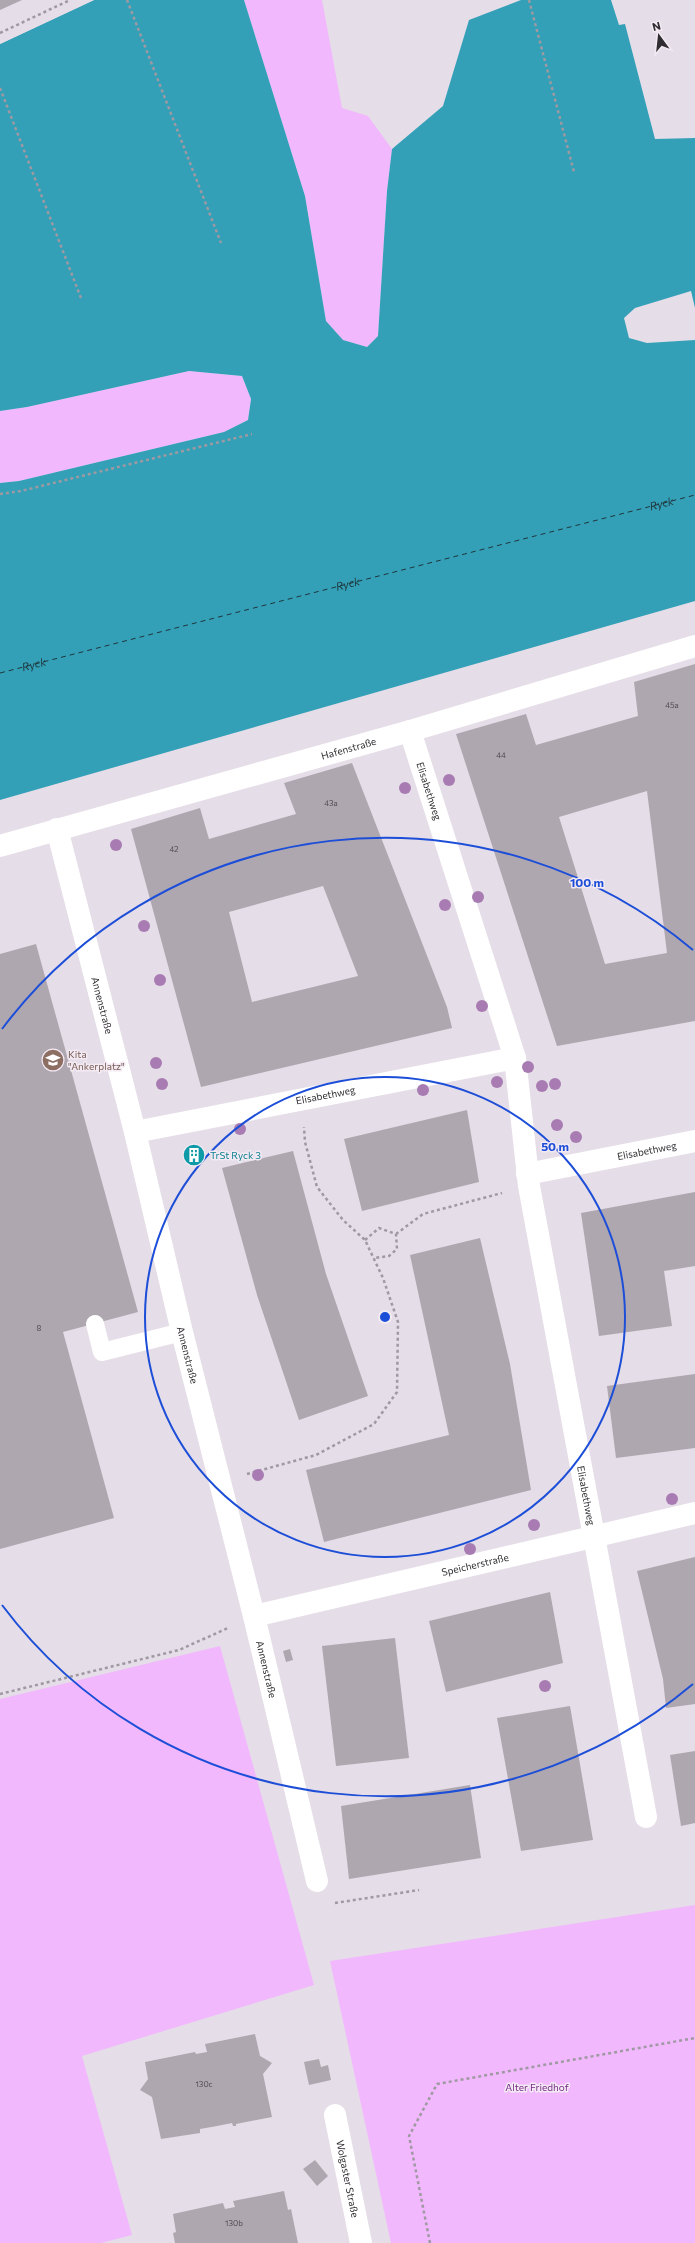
<svg xmlns="http://www.w3.org/2000/svg" width="695" height="2243" font-family="Commissioner,sans-serif">
  <style>
    .green { fill: #f2b8fe }
    .water { fill: #33a0b8 }
    .pier { fill: #e5dde7 }
    .lines { fill: none; stroke-linecap: round; stroke-linejoin: round }
    .ferry { stroke: #1f363c; stroke-width: 1; stroke-dasharray: 5 4; stroke-linecap: butt }
    .building { fill: #afa7b0; fill-rule: evenodd }
    .path { stroke: #9f99a1; stroke-width: 2.5; stroke-dasharray: 3 3; stroke-linecap: butt }
    .service { stroke: #fff; stroke-width: 18 }
    .minor { stroke: #fff; stroke-width: 22 }
    .tree { fill: #a87cb2 }
    .ring { fill: none; stroke: #1d4ed8; stroke-width: 2 }
    .labels { text-anchor: middle; stroke-width: 3; stroke-linejoin: round; paint-order: stroke }
    .number-label { font-size: 8px; fill: #504c51 }
    .street-label { font-size: 10px; fill: #302d31; stroke: #f3eaf4 }
    .education-label { font-size: 10px; fill: #785e54; stroke: #f3eaf4; text-anchor: start }
    .culture-label { font-size: 10px; fill: #0d838f; stroke: #f3eaf4; text-anchor: start }
    .park-label { font-size: 10px; fill: #772c86; stroke: #f3eaf4 }
    .water-label { font-size: 11px; font-style: italic; fill: #1f363c; stroke: #f3eaf4 }
    .centre { fill: #1d4ed8; stroke: #f3eaf4; stroke-width: 2 }
    .ring-label { font-size: 12px; text-anchor: middle; font-weight: bold; fill: #1d4ed8; stroke: #f3eaf4; stroke-width: 3; stroke-linejoin: round; paint-order: stroke }
  </style>
  <rect width="100%" height="100%" fill="#e5dde7"/>
  <path class="green" d="M244,0H322L342,108L368,116L392,149L387,191L378,336L367,347L343,340L326,321L305,196Z
    M189,371L242,376L251,399L248,420L224,432L19,481L0,483V411L27,407Z
    M220,1646L314,1985L82,2056L132,2235L101,2243H0V1699Z
    M695,1905V2243H391L330,1961Z"/>
  <path class="water" d="M94,0H244L305,196L326,321L343,340L367,347L378,336L387,191L392,149L443,106L469,20L521,0H611L619,25L625,24L655,139L695,138V308L691,291L635,308L624,318L629,338L647,343L695,340V601L0,800V483L19,481L224,432L248,420L251,399L242,376L189,371L27,407L0,411V44Z"/>
  <path class="pier" d="M89,0H94L0,44L3,39Z"/>
  <g class="lines">
    <path class="ferry" id="s1" d="M0,673L695,495"/>
  </g>
  <path class="building" d="M0,0H22L0,10Z
    M695,664V1021L557,1046L456,734L526,714L536,745L638,716L634,682ZM647,791L667,953L605,964L559,817Z
    M352,763L447,1007L452,1028L201,1087L131,829L200,808L209,839L296,814L284,783ZM323,886L358,976L252,1002L229,912Z
    M36,944L138,1312L63,1332L114,1518L0,1549V954Z
    M467,1110L479,1182L362,1211L344,1139Z
    M200,1150L202,1158L189,1161L187,1153Z
    M293,1151L326,1274L368,1396L299,1420L257,1295L222,1168Z
    M695,1192V1266L664,1271L672,1326L599,1336L581,1213Z
    M480,1238L510,1364L531,1490L324,1542L306,1470L449,1435L410,1255Z
    M695,1374V1448L616,1458L607,1386Z
    M695,1557V1704L666,1708L663,1679L637,1571Z
    M550,1592L563,1663L446,1692L429,1621Z
    M395,1638L409,1758L336,1766L322,1646Z
    M290,1649L293,1660L286,1662L283,1651Z
    M570,1706L593,1840L521,1851L497,1718Z
    M695,1751V1823L681,1826L670,1755Z
    M470,1785L481,1858L349,1879L341,1806Z
    M255,2034L260,2056L272,2063L263,2074L272,2117L236,2124V2126H233L232,2123L217,2126L200,2129V2133L161,2139L152,2097L140,2090L148,2079L145,2062L195,2052L196,2054L207,2052L205,2044Z
    M319,2059L321,2067L328,2065L331,2080L309,2085L304,2062Z
    M315,2160L328,2176L317,2186L303,2169Z
    M284,2191L288,2210L291,2209L298,2243H175L173,2233L176,2232L173,2214L223,2203L225,2209L235,2207L233,2201Z"/>
  <g class="lines">
    <path class="path" d="M127,0L221,243
      M529,0L574,172
      M0,33L70,0
      M0,88L81,298
      M0,494L21,491L252,434
      M396,1234L423,1214L502,1193
      M365,1240L379,1228L396,1234L397,1249L389,1256L374,1258
      M247,1474L316,1455L374,1424L397,1392L398,1322L383,1278L365,1240L343,1220L317,1187L305,1142L304,1127
      M0,1694L179,1650L228,1628
      M335,1903L419,1890
      M430,2243L409,2136L437,2084L695,2038"/>
    <path class="service" d="M95,1324L102,1352L182,1332"/>
    <g class="minor">
      <path id="s2" d="M410,731L515,1058L529,1186L646,1817"/>
      <path id="s3" d="M57,829L135,1132L182,1332L254,1616L317,1881"/>
      <path id="s4" d="M0,846L410,731L695,646"/>
      <path id="s5" d="M135,1132L515,1058"/>
      <path id="s6" d="M527,1174L695,1141"/>
      <path id="s7" d="M254,1616L695,1513"/>
      <path id="s8" d="M335,2115L361,2243"/>
    </g>
  </g>
  <g class="tree">
    <circle cx="449" cy="780" r="6"/>
    <circle cx="405" cy="788" r="6"/>
    <circle cx="116" cy="845" r="6"/>
    <circle cx="478" cy="897" r="6"/>
    <circle cx="445" cy="905" r="6"/>
    <circle cx="144" cy="926" r="6"/>
    <circle cx="160" cy="980" r="6"/>
    <circle cx="482" cy="1006" r="6"/>
    <circle cx="156" cy="1063" r="6"/>
    <circle cx="528" cy="1067" r="6"/>
    <circle cx="497" cy="1082" r="6"/>
    <circle cx="162" cy="1084" r="6"/>
    <circle cx="555" cy="1084" r="6"/>
    <circle cx="542" cy="1086" r="6"/>
    <circle cx="423" cy="1090" r="6"/>
    <circle cx="557" cy="1125" r="6"/>
    <circle cx="240" cy="1129" r="6"/>
    <circle cx="576" cy="1137" r="6"/>
    <circle cx="258" cy="1475" r="6"/>
    <circle cx="672" cy="1499" r="6"/>
    <circle cx="534" cy="1525" r="6"/>
    <circle cx="470" cy="1549" r="6"/>
    <circle cx="545" cy="1686" r="6"/>
  </g>
  <g class="ring">
    <circle cx="385" cy="1317" r="240"/>
    <path d="M693 1684A479 479 0 0 1 2 1605M2 1029A479 479 0 0 1 693 950"/>
  </g>
  <defs>
    <g id="school-disc" transform="scale(1.15)"><circle r="9.5" fill="#8d6e63" stroke="#f3eaf4"/><path d="M0-5L7-2L0 1L-7-2ZM-4 1L0 2.5L4 1V4Q0 6-4 4Z" fill="#fff"/></g>
    <g id="building-disc" transform="scale(1.15)"><circle r="9.5" fill="#0f9aa8" stroke="#f3eaf4"/><path d="M-4-6H4V6H1V3H-1V6H-4ZM-2.5-4.3h1.7v1.8h-1.7ZM.8-4.3h1.7v1.8H.8ZM-2.5-1h1.7V.8h-1.7ZM.8-1h1.7V.8H.8Z" fill="#fff"/></g>
  </defs>
  <g fill-rule="evenodd">
    <use href="#school-disc" x="53" y="1060"/>
    <use href="#building-disc" x="194" y="1155"/>
  </g>
  <g class="labels">
    <g class="number-label">
      <text x="672" y="708">45a</text>
      <text x="501" y="758">44</text>
      <text x="331" y="806">43a</text>
      <text x="174" y="852">42</text>
      <text x="39" y="1331">8</text>
      <text x="204" y="2087">130c</text>
      <text x="234" y="2226">130b</text>
    </g>
    <g class="street-label">
      <text dy="4" stroke="none"><textPath href="#s4" startOffset="362">Hafenstraße</textPath></text>
      <text dy="4" stroke="none"><textPath href="#s2" startOffset="63">Elisabethweg</textPath></text>
      <text dy="4" stroke="none"><textPath href="#s3" startOffset="182">Annenstraße</textPath></text>
      <text dy="4" stroke="none"><textPath href="#s5" startOffset="194">Elisabethweg</textPath></text>
      <text dy="4" stroke="none"><textPath href="#s6" startOffset="122">Elisabethweg</textPath></text>
      <text dy="4" stroke="none"><textPath href="#s3" startOffset="542">Annenstraße</textPath></text>
      <text dy="4" stroke="none"><textPath href="#s2" startOffset="787">Elisabethweg</textPath></text>
      <text dy="4" stroke="none"><textPath href="#s7" startOffset="227">Speicherstraße</textPath></text>
      <text dy="4" stroke="none"><textPath href="#s3" startOffset="866">Annenstraße</textPath></text>
      <text dy="4" stroke="none"><textPath href="#s8" startOffset="65">Wolgaster Straße</textPath></text>
    </g>
    <g class="education-label">
      <text x="68" y="1058">Kita<tspan x="68" dy="12">"Ankerplatz"</tspan></text>
    </g>
    <g class="culture-label">
      <text x="210" y="1159">TrSt Ryck 3</text>
    </g>
    <g class="park-label">
      <text x="537" y="2091">Alter Friedhof</text>
    </g>
    <g class="water-label">
      <text dy="4" stroke="none"><textPath href="#s1" startOffset="683">Ryck</textPath></text>
      <text dy="4" stroke="none"><textPath href="#s1" startOffset="359">Ryck</textPath></text>
      <text dy="4" stroke="none"><textPath href="#s1" startOffset="35">Ryck</textPath></text>
    </g>
  </g>
  <circle cx="385" cy="1317" r="6" class="centre"/>
  <g class="ring-label">
    <text x="587" y="887">100 m</text>
    <text x="555" y="1151">50 m</text>
  </g>
  <g transform="translate(659 36) rotate(345)" stroke="#f3eaf4" stroke-width="3" paint-order="stroke">
  <path d="M0-3L7 15L0 10L-7 15Z" fill="#302d31"/>
  <text y="-6" font-size="11" font-weight="bold" text-anchor="middle" fill="#302d31">N</text>
  </g>
</svg>
